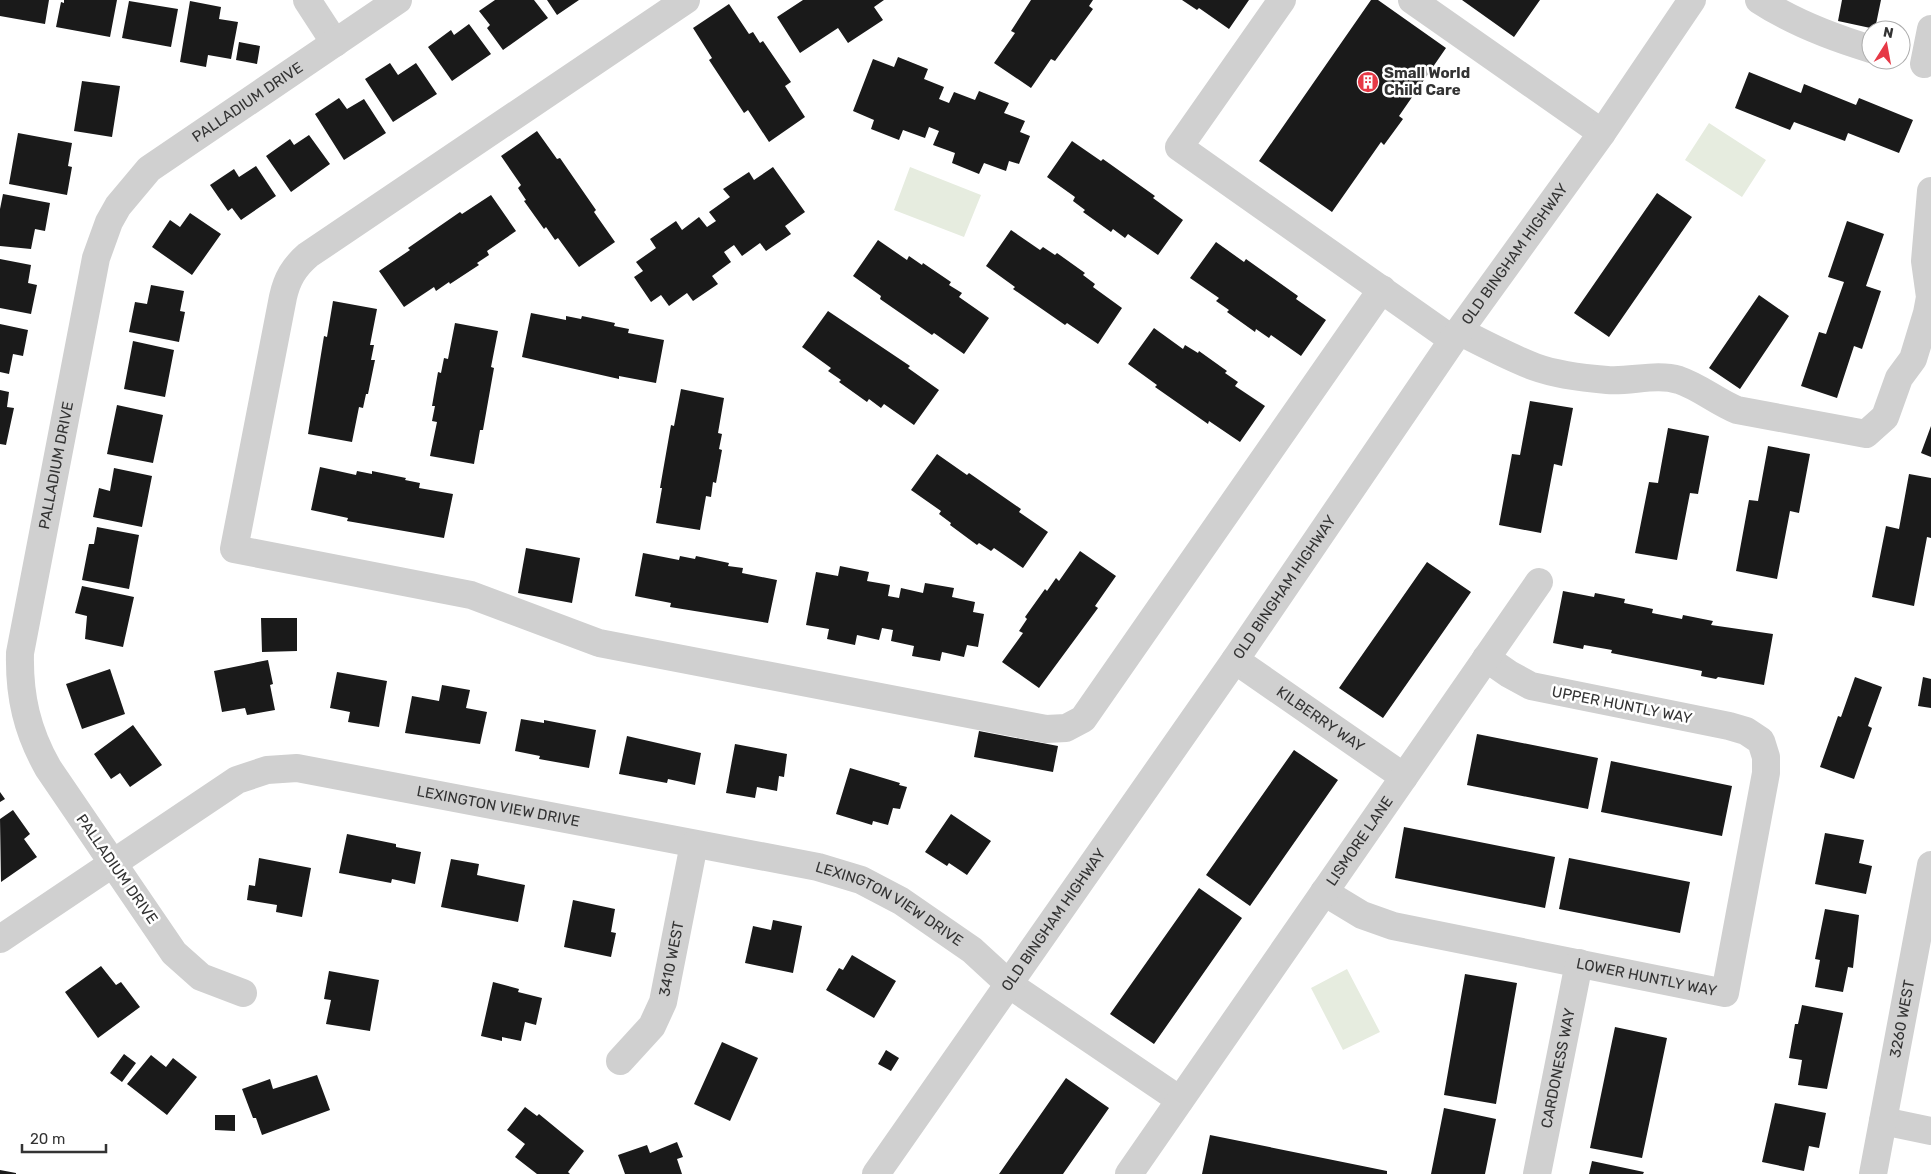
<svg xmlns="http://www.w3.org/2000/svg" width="1931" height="1174" font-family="Rubik,sans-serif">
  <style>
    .green { fill: #e6ecdf }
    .building { fill: #1a1a1a }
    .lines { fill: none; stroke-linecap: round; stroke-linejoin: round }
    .minor { stroke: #d0d0d0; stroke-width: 28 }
    .labels { text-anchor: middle; stroke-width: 5; stroke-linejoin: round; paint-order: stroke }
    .poi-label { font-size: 15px; font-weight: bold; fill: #333; stroke: #fff; text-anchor: start }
    .street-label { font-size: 15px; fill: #333; stroke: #fff }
  </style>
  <rect width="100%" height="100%" fill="#fff"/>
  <path class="green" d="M1709,123L1766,160L1742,197L1685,160Z
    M910,167L981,195L964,237L894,210Z
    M1347,969L1380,1032L1343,1050L1311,988Z"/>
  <path class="building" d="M0,0H49L45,24L0,16Z
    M64,0H117L110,37L56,27L61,2L64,3Z
    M495,0H534L548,18L503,50L487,28L490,25L479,11Z
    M547,0H579L557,15Z
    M803,0H884L874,7L883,20L848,43L838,28L800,53L777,17Z
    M1031,0H1093L1089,6L1093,9L1055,61L1051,59L1031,88L994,63L1015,33L1011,31Z
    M1182,0H1249L1229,29L1199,8L1197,10Z
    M1371,0H1378L1446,48L1399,116L1403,119L1384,145L1381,142L1332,212L1259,161Z
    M1462,0H1540L1514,37Z
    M1842,0H1881L1875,29L1838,21Z
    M129,1L178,9L171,47L122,38Z
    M190,1L221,7L219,19L238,22L231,59L208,55L206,67L180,62Z
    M729,4L749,34L753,32L760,43L763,41L791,82L785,86L805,117L769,142L748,110L744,113L709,60L712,58L693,28Z
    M469,24L491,54L452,81L428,47L451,30L454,35Z
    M239,42L260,46L257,64L236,60Z
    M898,57L928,69L924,79L944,87L939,99L949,103L954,92L975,100L979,91L1009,103L1004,113L1025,121L1020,132L1030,136L1019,164L1009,161L1006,171L984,163L979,174L952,163L955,153L933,145L939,131L929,127L925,138L903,130L899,140L871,129L874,120L853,111L873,59L894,67Z
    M390,63L398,75L416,63L437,94L393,122L365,79Z
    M1749,72L1801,93L1804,84L1856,105L1859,98L1913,120L1899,153L1848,133L1845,141L1794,122L1790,130L1735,108Z
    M82,81L120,86L112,137L74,131Z
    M339,98L347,109L364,99L386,133L344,160L315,114Z
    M537,131L557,159L560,158L596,210L594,212L615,242L579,267L558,238L555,240L546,227L544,229L524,201L526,200L518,188L521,185L501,156Z
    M18,133L72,143L68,166L72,167L67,195L9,184Z
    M309,135L330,164L291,192L266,156L290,139L294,145Z
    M1072,141L1101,161L1103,159L1155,196L1153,198L1183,220L1158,255L1128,234L1125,238L1113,229L1111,232L1083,212L1085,210L1073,201L1075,197L1047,177Z
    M256,166L276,196L241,220L232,208L228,211L210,185L234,169L239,177Z
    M773,167L805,212L785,226L791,234L766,251L760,243L742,256L734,245L724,252L731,262L712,276L718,284L693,301L687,293L669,306L661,295L651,302L634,277L643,271L636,262L656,248L650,239L676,221L682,230L699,217L707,227L716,221L709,212L730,197L723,189L749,172L754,180Z
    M1657,193L1692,217L1609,337L1574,313Z
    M3,194L50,203L45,231L35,229L31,249L0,246V209Z
    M491,195L516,231L487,251L489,255L477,263L479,265L450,284L449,282L436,291L434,287L404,307L379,271L410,250L408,248L460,212L462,214Z
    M190,213L221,234L192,275L152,247L170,220L180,227Z
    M1847,221L1884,234L1866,286L1881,291L1862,349L1854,346L1837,398L1801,386L1819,332L1826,334L1844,282L1828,277Z
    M1011,230L1040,250L1043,247L1055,255L1057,253L1085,273L1083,275L1095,284L1093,287L1122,308L1098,344L1067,323L1065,325L1013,289L1015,287L986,266Z
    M878,240L907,260L909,256L922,265L923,263L951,282L949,285L962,293L959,297L989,318L964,354L934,333L932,335L880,299L881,296L853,276Z
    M1216,242L1244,262L1246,259L1298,296L1296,299L1326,320L1301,356L1271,335L1269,338L1256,329L1255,332L1227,312L1229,310L1216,301L1219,298L1190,278Z
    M0,259L31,265L28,283L37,285L31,314L0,308Z
    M151,285L184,291L180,311L185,312L179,342L129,332L135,302L147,304Z
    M1759,295L1789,316L1740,389L1709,368Z
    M333,301L377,309L370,345H374L371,360H375L368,394H366L363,408L359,407L352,442L308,434L324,336L327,337Z
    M828,311L910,366L908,368L939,390L914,425L884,404L881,408L869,399L867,402L839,382L841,380L828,371L831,368L802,347Z
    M531,313L566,320V316L581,319L582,316L615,323L614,326L629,329L628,333L664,340L656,383L619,376V379L522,357Z
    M455,323L498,331L491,367L494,368L483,430H480L474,464L430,456L437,422L432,421L435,406H432L438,372L441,373L444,358L448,359Z
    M0,324L28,330L23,356L13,354L9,374L0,372Z
    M1154,328L1183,349L1185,345L1198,353L1199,351L1227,371L1225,373L1238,382L1235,386L1265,406L1240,442L1209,421L1208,424L1155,387L1157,385L1128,364Z
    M133,341L174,350L165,397L124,389Z
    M681,389L724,398L718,433L722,434L719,449L722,450L716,483L713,482L711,497L706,496L700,530L656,523L662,488H660L671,425L674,426Z
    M0,390L9,392L7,407L14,408L6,445L0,444Z
    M1530,401L1573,408L1562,466L1554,464L1541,533L1499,525L1512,454L1520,455Z
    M117,405L163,415L153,463L107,454Z
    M1931,426V457L1921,453Z
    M1668,428L1709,436L1698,494L1690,493L1677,560L1635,553L1649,482L1658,483Z
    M1768,446L1810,454L1799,513L1790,511L1777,579L1736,571L1749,500L1758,501Z
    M937,454L967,475L969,473L1021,509L1019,512L1048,532L1023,568L994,548L991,551L979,543L977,545L950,525L951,523L939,514L941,511L911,490Z
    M320,467L356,475L357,471L372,474V471L406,478L405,480L420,483L419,488L453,494L444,538L347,521L348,518L311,510Z
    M114,468L152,476L142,527L93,517L99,488L110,491Z
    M1909,474L1931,478V538L1927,537L1914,606L1872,597L1886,526L1899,529Z
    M97,527L139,535L129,589L82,580L89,544H94Z
    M526,548L580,558L572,603L518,593Z
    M1080,551L1116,576L1095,606L1098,608L1039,688L1002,662L1023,633L1019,631L1027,619L1025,617L1045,589L1047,591L1056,578L1059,581Z
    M643,553L679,560L680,556L695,559L696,556L729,563L728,566L743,568L742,573L777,580L768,623L670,607L671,603L635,596Z
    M1427,562L1471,592L1383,718L1339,688Z
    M840,566L869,572L867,581L890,585L888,596L899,598L901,588L923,593L925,583L954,588L952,597L975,602L973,612L984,614L978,647L967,645L964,657L942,652L940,661L912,656L914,646L891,641L893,630L882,628L879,640L857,635L855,645L827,639L829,629L806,625L816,572L838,576Z
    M82,586L134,597L123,647L85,639L87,616L75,613Z
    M1563,591L1594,597L1595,593L1625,599L1624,603L1653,609L1652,613L1682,619L1683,615L1713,621L1711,625L1773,634L1764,685L1718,677L1716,679L1701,676L1702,671L1611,653L1612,650L1584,645L1583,649L1553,643Z
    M261,618H297V651L262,652Z
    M268,660L273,684L270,685L275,710L247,715L245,708L222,712L214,671Z
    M110,669L125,714L82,729L66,684Z
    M337,672L387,681L379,727L348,722L350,712L330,708Z
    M1855,677L1882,687L1868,726L1872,728L1854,779L1820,767L1838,716L1841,717Z
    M1923,677L1931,679V708L1918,706Z
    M442,685L470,690L466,708L487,712L480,744L405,733L412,696L439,701Z
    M521,719L544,723V720L596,730L589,768L539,759L540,756L515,751Z
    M133,725L162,765L130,787L120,773L111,779L94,754Z
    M979,731L1058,746L1053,772L974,757Z
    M1477,734L1598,758L1588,809L1467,785Z
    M627,736L701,753L695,785L668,779L667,783L619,774Z
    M735,744L787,754L784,777L779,776L777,791L757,787L755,798L726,793Z
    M1294,750L1338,780L1250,906L1206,875Z
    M1611,761L1732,786L1722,836L1601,812Z
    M850,768L900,783L899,785L907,787L900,809L893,808L888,825L873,821L872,825L836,814Z
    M0,792L5,799L0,802Z
    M13,810L30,834L24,839L37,857L1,882L0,819Z
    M951,814L991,841L967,875L949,863L947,866L925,852Z
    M1404,827L1555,857L1545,908L1395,878Z
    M1825,833L1864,840L1859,863L1872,866L1866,894L1815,884Z
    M347,834L396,844V847L421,852L415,884L392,879L391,883L339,873Z
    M259,858L311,868L302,917L276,912L277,905L247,900L249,885L255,886Z
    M1569,858L1690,882L1680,933L1559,909Z
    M451,859L479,864L477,875L525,885L518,922L441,907Z
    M1199,888L1242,918L1154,1044L1110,1014Z
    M573,900L615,909L611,932L616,933L611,957L564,947Z
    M1825,909L1859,915L1853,968L1848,967L1843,992L1815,987L1820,960L1815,959Z
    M773,920L802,926L793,973L745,963L753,926L771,930Z
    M852,955L896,981L874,1018L826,990L839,968L843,970Z
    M101,966L116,985L121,982L140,1007L98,1038L65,992Z
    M329,971L379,980L370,1031L326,1024L331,1000L324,999Z
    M1465,974L1517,983L1496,1104L1444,1095Z
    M493,982L519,989L518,992L542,998L536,1025L525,1022L521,1041L502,1037V1041L481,1036Z
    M1802,1005L1843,1013L1827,1089L1798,1085L1802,1060L1789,1058L1795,1024H1798Z
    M1615,1027L1667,1038L1642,1158L1590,1148Z
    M722,1042L758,1058L730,1121L694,1104Z
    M886,1050L899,1058L891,1071L878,1064Z
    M124,1054L136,1063L122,1082L110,1073Z
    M151,1055L166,1067L173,1058L197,1077L167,1115L127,1084Z
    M317,1075L330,1110L262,1135L256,1118H253L242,1089L270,1079L273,1089Z
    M1066,1078L1109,1108L1063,1174H999Z
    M1775,1103L1826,1113L1819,1148L1809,1146L1804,1171L1762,1162Z
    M525,1107L537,1116L539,1114L584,1151L568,1172L570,1174H537L515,1157L525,1144L507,1130Z
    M1444,1108L1496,1119L1485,1174H1431Z
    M215,1115H235V1131L215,1130Z
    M1210,1135L1387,1171V1174H1202Z
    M677,1142L683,1157L677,1159L682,1174H625L618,1155L647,1145L650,1153Z
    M1592,1161L1644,1172L1643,1174H1589Z
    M0,1170L16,1173V1174H0Z"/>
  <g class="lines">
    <g class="minor">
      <path d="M307,0L335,43"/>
      <path d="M686,0L308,255C294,267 287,279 283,297L234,549L471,595L599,643L1046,729L1066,728L1083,719L1382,289"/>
      <path d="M1282,0L1179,147L1453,340"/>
      <path d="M1412,0L1602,133"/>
      <path d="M1759,0C1794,23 1831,37 1871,49"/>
      <path d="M1924,64L1931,29"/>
      <path d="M1459,331C1484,344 1509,357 1535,367C1557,375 1583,378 1607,380C1631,382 1656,373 1679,380C1700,387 1717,402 1737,410L1866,434L1885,417L1899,378L1913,359L1927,313L1930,297L1925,261L1931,191"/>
      <path id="s1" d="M1235,660L1404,777"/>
      <path id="s2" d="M1324,892L1362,915L1393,926L1725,993L1766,773V757L1761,741L1746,731L1729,726L1531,686L1509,674L1486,658"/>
      <path id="s3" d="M0,939L237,780L267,770L297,768L818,867L861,880L901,901L972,950L1010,985L1180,1100"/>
      <path id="s4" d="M243,993L201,977L174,953L48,768C27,731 19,696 20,653L96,258L109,222L118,206L149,169L398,0"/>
      <path id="s5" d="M620,1061L652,1026L663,1002L694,844"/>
      <path d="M1883,1121L1931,1131"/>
      <path id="s6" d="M876,1174L1235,660L1459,331L1602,133L1692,0"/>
      <path id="s7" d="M1129,1174L1539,582"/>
      <path id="s8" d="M1537,1174L1579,963"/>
      <path id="s9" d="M1873,1174L1931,865"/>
    </g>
  </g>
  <defs>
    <g id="building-disc" transform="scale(1.125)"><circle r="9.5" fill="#e63946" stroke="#fff"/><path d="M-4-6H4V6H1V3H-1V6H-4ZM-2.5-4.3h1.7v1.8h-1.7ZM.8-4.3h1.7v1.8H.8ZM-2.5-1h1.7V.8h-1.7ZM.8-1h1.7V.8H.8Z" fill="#fff"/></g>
  </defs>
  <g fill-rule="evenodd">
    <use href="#building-disc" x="1368" y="82"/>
  </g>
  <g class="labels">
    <g class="poi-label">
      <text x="1384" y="78">Small World<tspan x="1384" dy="17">Child Care</tspan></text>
    </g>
    <g class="street-label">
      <text dy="5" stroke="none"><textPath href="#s4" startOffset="1051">PALLADIUM DRIVE</textPath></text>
      <text dy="5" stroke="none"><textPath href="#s6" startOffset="1120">OLD BINGHAM HIGHWAY</textPath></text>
      <text dy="5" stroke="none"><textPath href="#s4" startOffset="616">PALLADIUM DRIVE</textPath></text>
      <text dy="5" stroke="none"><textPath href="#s6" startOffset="715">OLD BINGHAM HIGHWAY</textPath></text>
      <text transform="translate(1622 705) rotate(11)" y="5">UPPER HUNTLY WAY</text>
      <text dy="5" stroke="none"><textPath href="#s1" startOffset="104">KILBERRY WAY</textPath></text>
      <text dy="5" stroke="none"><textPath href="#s3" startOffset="552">LEXINGTON VIEW DRIVE</textPath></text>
      <text dy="5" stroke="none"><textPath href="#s7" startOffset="405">LISMORE LANE</textPath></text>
      <text transform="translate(117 869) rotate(55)" y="5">PALLADIUM DRIVE</text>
      <text dy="5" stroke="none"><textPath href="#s3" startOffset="958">LEXINGTON VIEW DRIVE</textPath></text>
      <text dy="5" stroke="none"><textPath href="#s6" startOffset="310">OLD BINGHAM HIGHWAY</textPath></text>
      <text dy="5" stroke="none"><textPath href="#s5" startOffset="118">3410 WEST</textPath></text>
      <text dy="5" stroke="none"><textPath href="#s2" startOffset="336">LOWER HUNTLY WAY</textPath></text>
      <text dy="5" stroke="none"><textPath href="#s9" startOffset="158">3260 WEST</textPath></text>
      <text dy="5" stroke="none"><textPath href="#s8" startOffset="108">CARDONESS WAY</textPath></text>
    </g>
  </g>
  <g transform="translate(1886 45) rotate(11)"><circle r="24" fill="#ffffff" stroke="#adadad"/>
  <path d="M0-4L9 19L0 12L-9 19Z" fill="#e63946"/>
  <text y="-8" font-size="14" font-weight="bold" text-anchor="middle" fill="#333333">N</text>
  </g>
  <path d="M22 1144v8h84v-8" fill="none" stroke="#333333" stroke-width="2.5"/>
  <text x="30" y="1144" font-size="15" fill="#333333" stroke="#ffffff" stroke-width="4" paint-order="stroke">20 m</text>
</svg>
